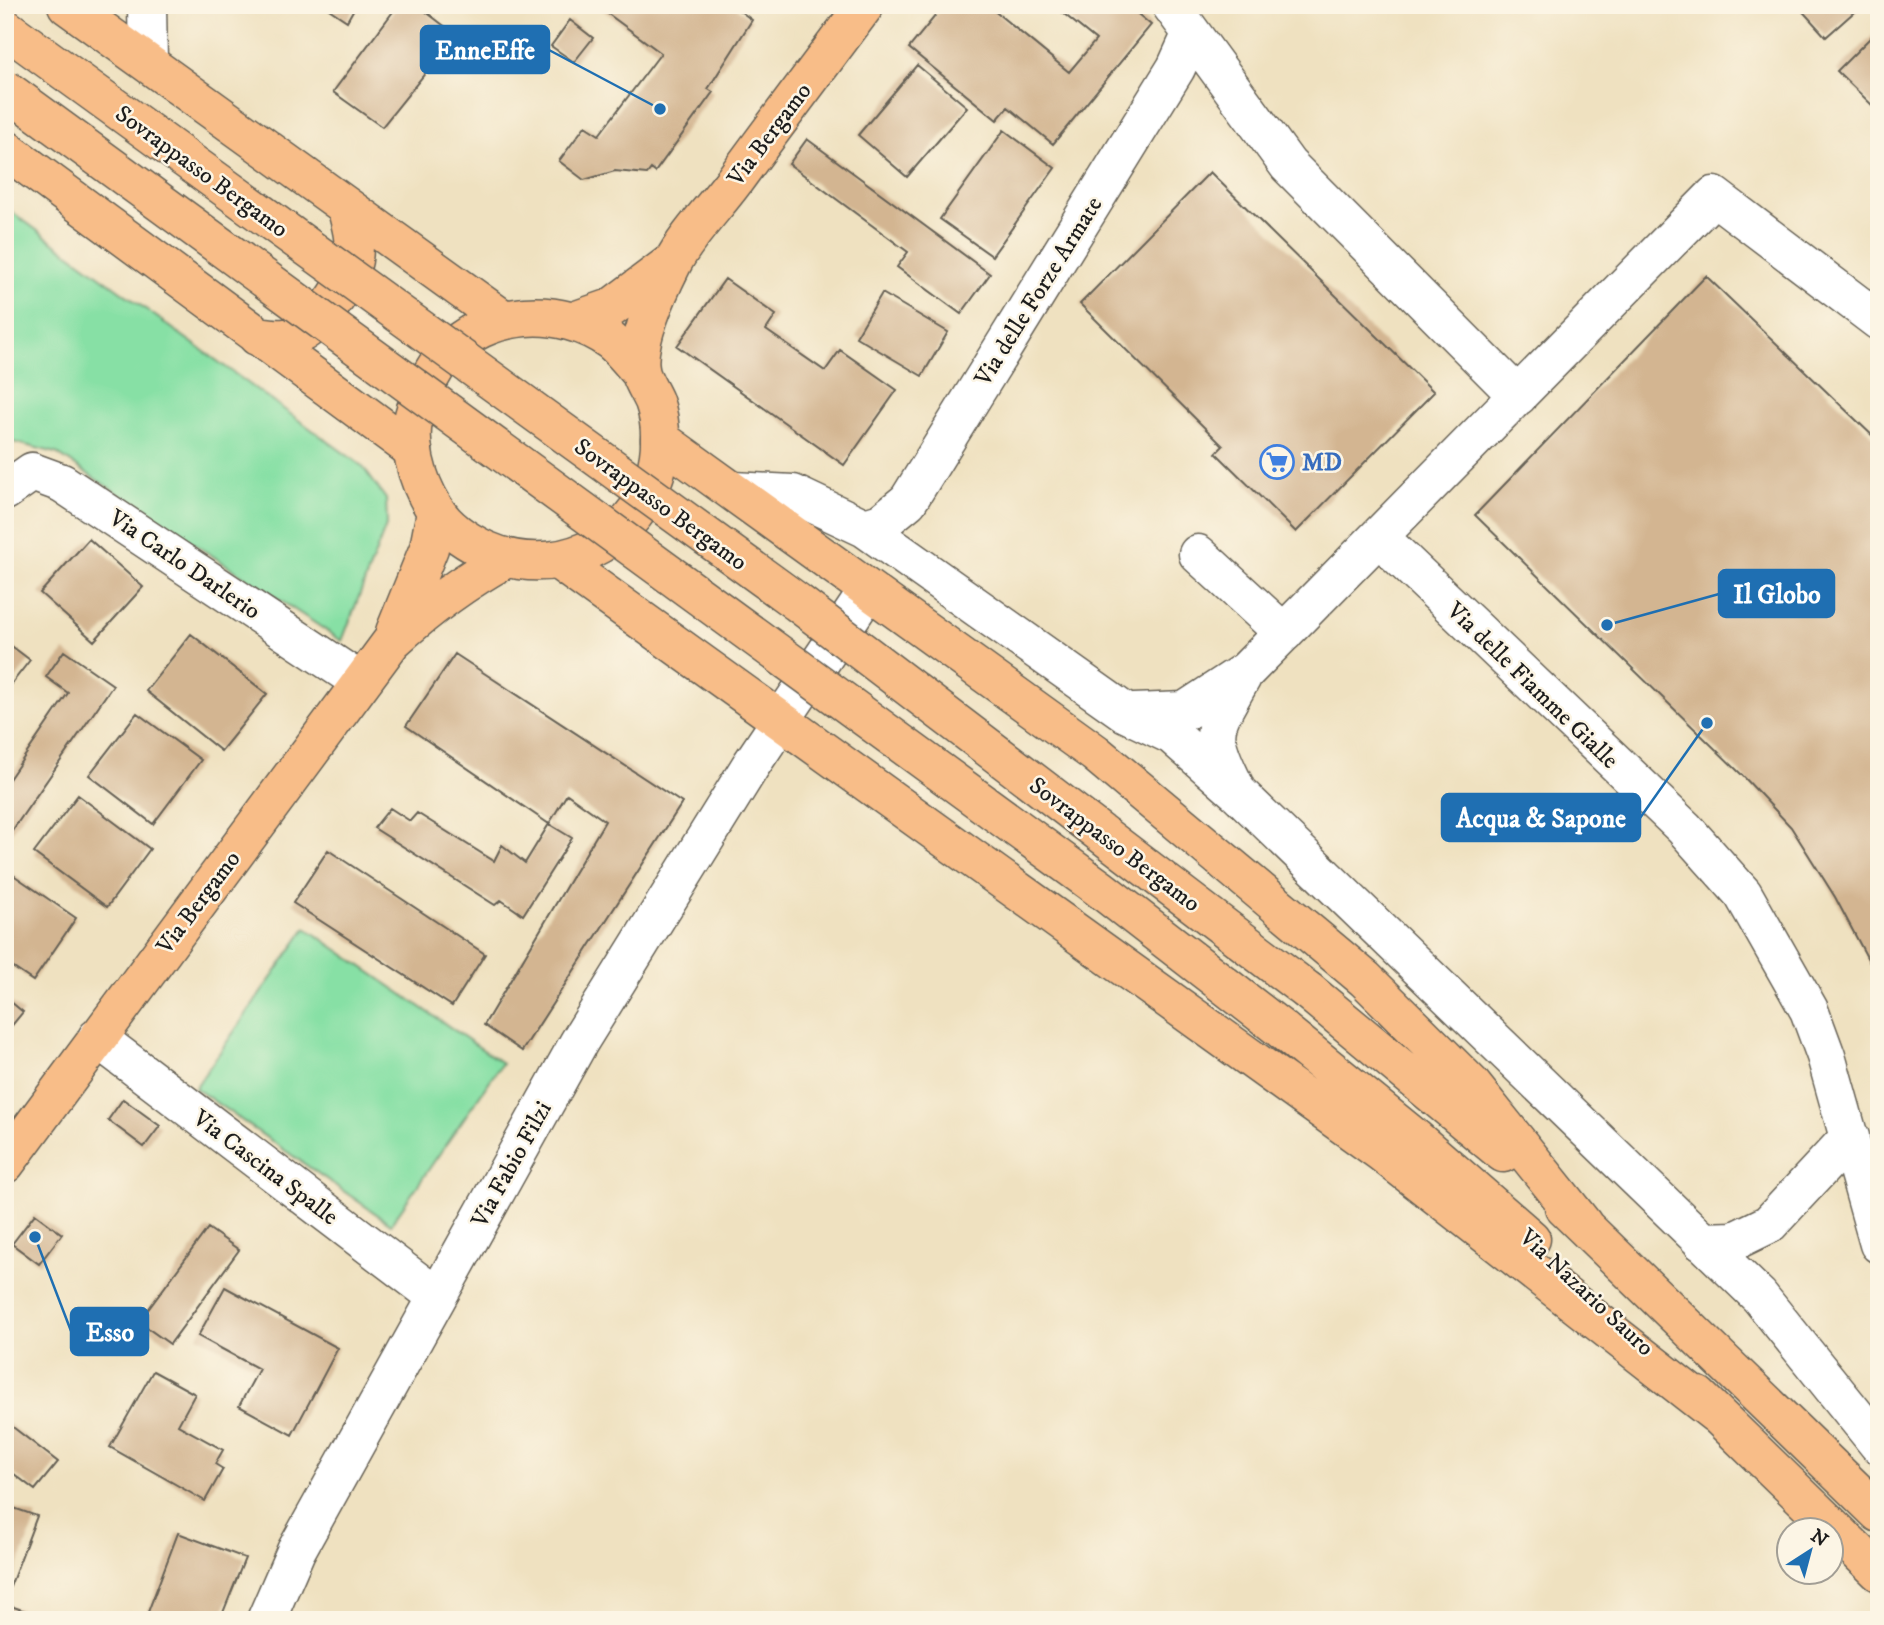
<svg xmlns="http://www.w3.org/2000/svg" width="1884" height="1625" font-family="'IM FELL DW Pica',serif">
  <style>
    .green { fill: #87e0a5; stroke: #527e60; stroke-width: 2 }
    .building { fill: #d3b591 }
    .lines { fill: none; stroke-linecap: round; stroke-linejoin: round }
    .minor-casing { stroke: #666155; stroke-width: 41 }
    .major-casing { stroke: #666155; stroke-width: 41 }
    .highway-casing { stroke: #666155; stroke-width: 41 }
    .minor { stroke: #fff; stroke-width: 38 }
    .major { stroke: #f8bd88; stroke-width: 38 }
    .highway { stroke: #f8bd88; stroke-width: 38 }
    .highway-bridge-casing { stroke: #666155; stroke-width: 41; stroke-linecap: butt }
    .highway-bridge { stroke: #f8bd88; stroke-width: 38 }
    .labels { text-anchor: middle; stroke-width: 5; stroke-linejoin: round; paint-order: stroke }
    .street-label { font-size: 24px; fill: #1c1c1c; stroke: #fcf5e5 }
    .shop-label { font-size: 24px; font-weight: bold; fill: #366cbe; stroke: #fcf5e5; text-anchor: start }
    .leader { fill: none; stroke: #1f6fb2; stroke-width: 2.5 }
    .callout-dot { fill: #1f6fb2; stroke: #fcf5e5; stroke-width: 2.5 }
    .callout { fill: #1f6fb2; stroke: #1f6fb2; stroke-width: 2.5 }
    .callout-label { font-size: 26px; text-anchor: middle; font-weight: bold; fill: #fff }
  </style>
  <rect width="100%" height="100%" fill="#fcf5e5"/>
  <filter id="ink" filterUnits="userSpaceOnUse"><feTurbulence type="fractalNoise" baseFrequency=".0143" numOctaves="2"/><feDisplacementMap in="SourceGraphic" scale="14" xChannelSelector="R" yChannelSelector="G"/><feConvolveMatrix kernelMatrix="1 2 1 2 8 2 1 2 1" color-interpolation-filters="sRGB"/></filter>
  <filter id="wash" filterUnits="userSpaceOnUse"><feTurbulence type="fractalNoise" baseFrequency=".00686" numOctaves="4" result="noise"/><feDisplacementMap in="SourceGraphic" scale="28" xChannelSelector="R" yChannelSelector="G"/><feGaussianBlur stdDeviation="1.57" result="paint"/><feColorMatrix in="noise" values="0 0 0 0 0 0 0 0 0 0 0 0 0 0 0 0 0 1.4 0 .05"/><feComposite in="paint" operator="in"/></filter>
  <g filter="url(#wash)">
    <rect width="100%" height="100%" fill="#efe1c0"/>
    <path class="green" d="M5,207L362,466L386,499L387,523L342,641L56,453L5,440Z
      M306,928L502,1063L391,1224L195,1088Z"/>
    <g id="blocks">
      <path class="building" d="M323,5H356L347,21Z
        M398,5H417L456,35L382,127L333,92Z
        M596,5H732L752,20L708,89L713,92L655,172L651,169L647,174L615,171L584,180L559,161L585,126L599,135L661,53Z
        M944,5H987L1069,72L1096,40L1053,5H1127L1151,25L1053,144L1008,107L997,120L909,48Z
        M1797,5H1862L1826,37Z
        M570,20L593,38L574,62L551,46Z
        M1879,29V112L1837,71Z
        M917,65L967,107L907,177L858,135Z
        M1004,130L1055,168L992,256L940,219Z
        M807,139L990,274L961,314L897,267L908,252L789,164Z
        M1210,172L1434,392L1296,532L1216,453L1223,446L1080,304Z
        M1706,276L1879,442V980L1835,897L1791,827L1743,776L1475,515Z
        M725,279L776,315L766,330L825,371L840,350L897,390L844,465L677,346Z
        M882,293L948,332L922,376L856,337Z
        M89,539L143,587L94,641L40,593Z
        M191,634L267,694L221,751L146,691Z
        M5,641L30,660L5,692Z
        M64,651L113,685L5,841V785L68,693L46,677Z
        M455,654L682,803L522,1051L484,1025L605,821L567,794L549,824L572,838L523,915L501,900L495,905L374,828L390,808L410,821L417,813L494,861L502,845L525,863L549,824L406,726Z
        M137,713L201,760L153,824L89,775Z
        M78,795L150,849L107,907L34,853Z
        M328,850L485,954L452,1006L293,903Z
        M9,872L76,918L33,981L5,962V878Z
        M5,997L23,1012L5,1034Z
        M123,1099L160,1126L144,1147L108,1120Z
        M35,1214L62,1234L39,1264L12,1244Z
        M208,1228L239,1250L170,1344L139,1322Z
        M225,1287L338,1348L292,1435L239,1406L259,1369L198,1336Z
        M153,1371L195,1394L178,1425L223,1450L215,1464L223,1469L205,1501L110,1447Z
        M5,1421L58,1462L35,1490L5,1467Z
        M5,1505L37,1516L5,1600Z
        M178,1533L245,1558L220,1620H145Z
        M5,1604L48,1619V1620H5Z"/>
    </g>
  </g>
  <g filter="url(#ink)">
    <use href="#blocks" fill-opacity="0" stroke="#666155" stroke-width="2"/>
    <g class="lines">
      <g class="minor-casing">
        <path id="minor" d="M147,5L148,62
          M1171,5L1288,165L1518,396
          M5,491L32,472L62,483L361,682
          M733,491L793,494L865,528L1126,713L1172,735L1238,793L1759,1296L1879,1445
          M865,528L881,523L908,501L1176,68L1191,35
          M1379,537L1684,828L1743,894L1809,1010L1826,1056L1879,1244
          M1198,554L1284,633
          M1134,713L1185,711L1246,671L1714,196L1879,321
          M1234,785C1206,729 1213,729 1242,677
          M97,1038L436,1296
          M1702,1242L1734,1241L1769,1224L1850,1137
          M266,1620L296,1551L579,1042L751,765L868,591"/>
      </g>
      <g class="major-casing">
        <path id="major" d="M574,321L611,308L671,263
          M640,372C631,362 621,349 611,341C561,304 486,309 444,356C431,372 423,390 416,409C405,442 417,480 434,508C445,527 466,541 485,550C553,581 633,546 655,474C662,452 662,423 654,401C650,392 644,383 641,374C633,345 659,290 672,264C687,235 714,208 734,181C777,122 821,64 865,5
          M395,632L429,548L436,512
          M5,1164L392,641C427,609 463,582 505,559"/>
      </g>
      <g class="highway-casing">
        <path id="highway" d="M67,5L504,320
          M5,149L413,450
          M257,336C266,337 276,339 284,338C314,337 348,287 353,260C356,242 351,224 346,206
          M660,439L1095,753L1365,979L1471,1084L1583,1224
          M559,561L1381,1152L1716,1414
          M1308,991L1503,1153
          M1281,1029L1416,1139L1531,1239
          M1564,1207L1879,1513
          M1698,1396L1879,1572"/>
      </g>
      <use href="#minor" class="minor"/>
      <use href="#major" class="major"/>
      <use href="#highway" class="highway"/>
      <g class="highway-bridge-casing">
        <path id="highway-bridge" d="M5,28L797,602L1308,991
          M5,89L1099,888L1281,1029"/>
      </g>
      <use href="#highway-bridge" class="highway-bridge"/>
    </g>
  </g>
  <defs>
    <g id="supermarket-ring" transform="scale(1.75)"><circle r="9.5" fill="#fcf5e5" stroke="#3f7fe0" stroke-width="1.5"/><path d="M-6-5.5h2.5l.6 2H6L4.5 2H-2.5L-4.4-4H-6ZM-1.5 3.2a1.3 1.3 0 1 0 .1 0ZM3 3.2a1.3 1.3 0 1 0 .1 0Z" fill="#3f7fe0"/></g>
  </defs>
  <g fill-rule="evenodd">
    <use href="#supermarket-ring" x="1277" y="462"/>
  </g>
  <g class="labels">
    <g class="street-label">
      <text transform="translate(769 134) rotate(-53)" y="8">Via Bergamo</text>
      <text transform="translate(202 171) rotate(36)" y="8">Sovrappasso Bergamo</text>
      <text transform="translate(1038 291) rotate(-58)" y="8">Via delle Forze Armate</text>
      <text transform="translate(661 504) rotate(36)" y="8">Sovrappasso Bergamo</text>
      <text transform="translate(185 564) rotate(34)" y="8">Via Carlo Darlerio</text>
      <text transform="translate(1533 685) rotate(44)" y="8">Via delle Fiamme Gialle</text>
      <text transform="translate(1115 844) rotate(37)" y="8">Sovrappasso Bergamo</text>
      <text transform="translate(198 902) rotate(-53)" y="8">Via Bergamo</text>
      <text transform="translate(511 1164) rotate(-61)" y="8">Via Fabio Filzi</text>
      <text transform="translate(266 1167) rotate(37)" y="8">Via Cascina Spalle</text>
      <text transform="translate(1587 1292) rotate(43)" y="8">Via Nazario Sauro</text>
    </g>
    <g class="shop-label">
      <text x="1302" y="470">MD</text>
    </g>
  </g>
  <path class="leader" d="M660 109L549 50M1607 625L1719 594M1707 723L1640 818M35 1237L71 1331"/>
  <g class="callout-dot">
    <circle cx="660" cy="109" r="7"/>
    <circle cx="1607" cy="625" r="7"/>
    <circle cx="1707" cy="723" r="7"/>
    <circle cx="35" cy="1237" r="7"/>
  </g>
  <g class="callout">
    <rect x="421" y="26" width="128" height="47" rx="7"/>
    <rect x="1719" y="570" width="115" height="47" rx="7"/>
    <rect x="1442" y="794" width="198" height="47" rx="7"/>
    <rect x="71" y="1308" width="77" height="47" rx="7"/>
  </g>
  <g class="callout-label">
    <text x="485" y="59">EnneEffe</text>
    <text x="1777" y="603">Il Globo</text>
    <text x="1541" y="827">Acqua &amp; Sapone</text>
    <text x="110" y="1341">Esso</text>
  </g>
  <rect width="1884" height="1625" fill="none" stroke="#fcf5e5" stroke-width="28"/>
  <g transform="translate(1810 1551) rotate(36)"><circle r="33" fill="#fcf5e5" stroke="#a29e95" stroke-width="2"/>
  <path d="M0-5L12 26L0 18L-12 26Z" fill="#1f6fb2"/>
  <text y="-10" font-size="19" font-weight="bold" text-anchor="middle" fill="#1c1c1c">N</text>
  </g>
</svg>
